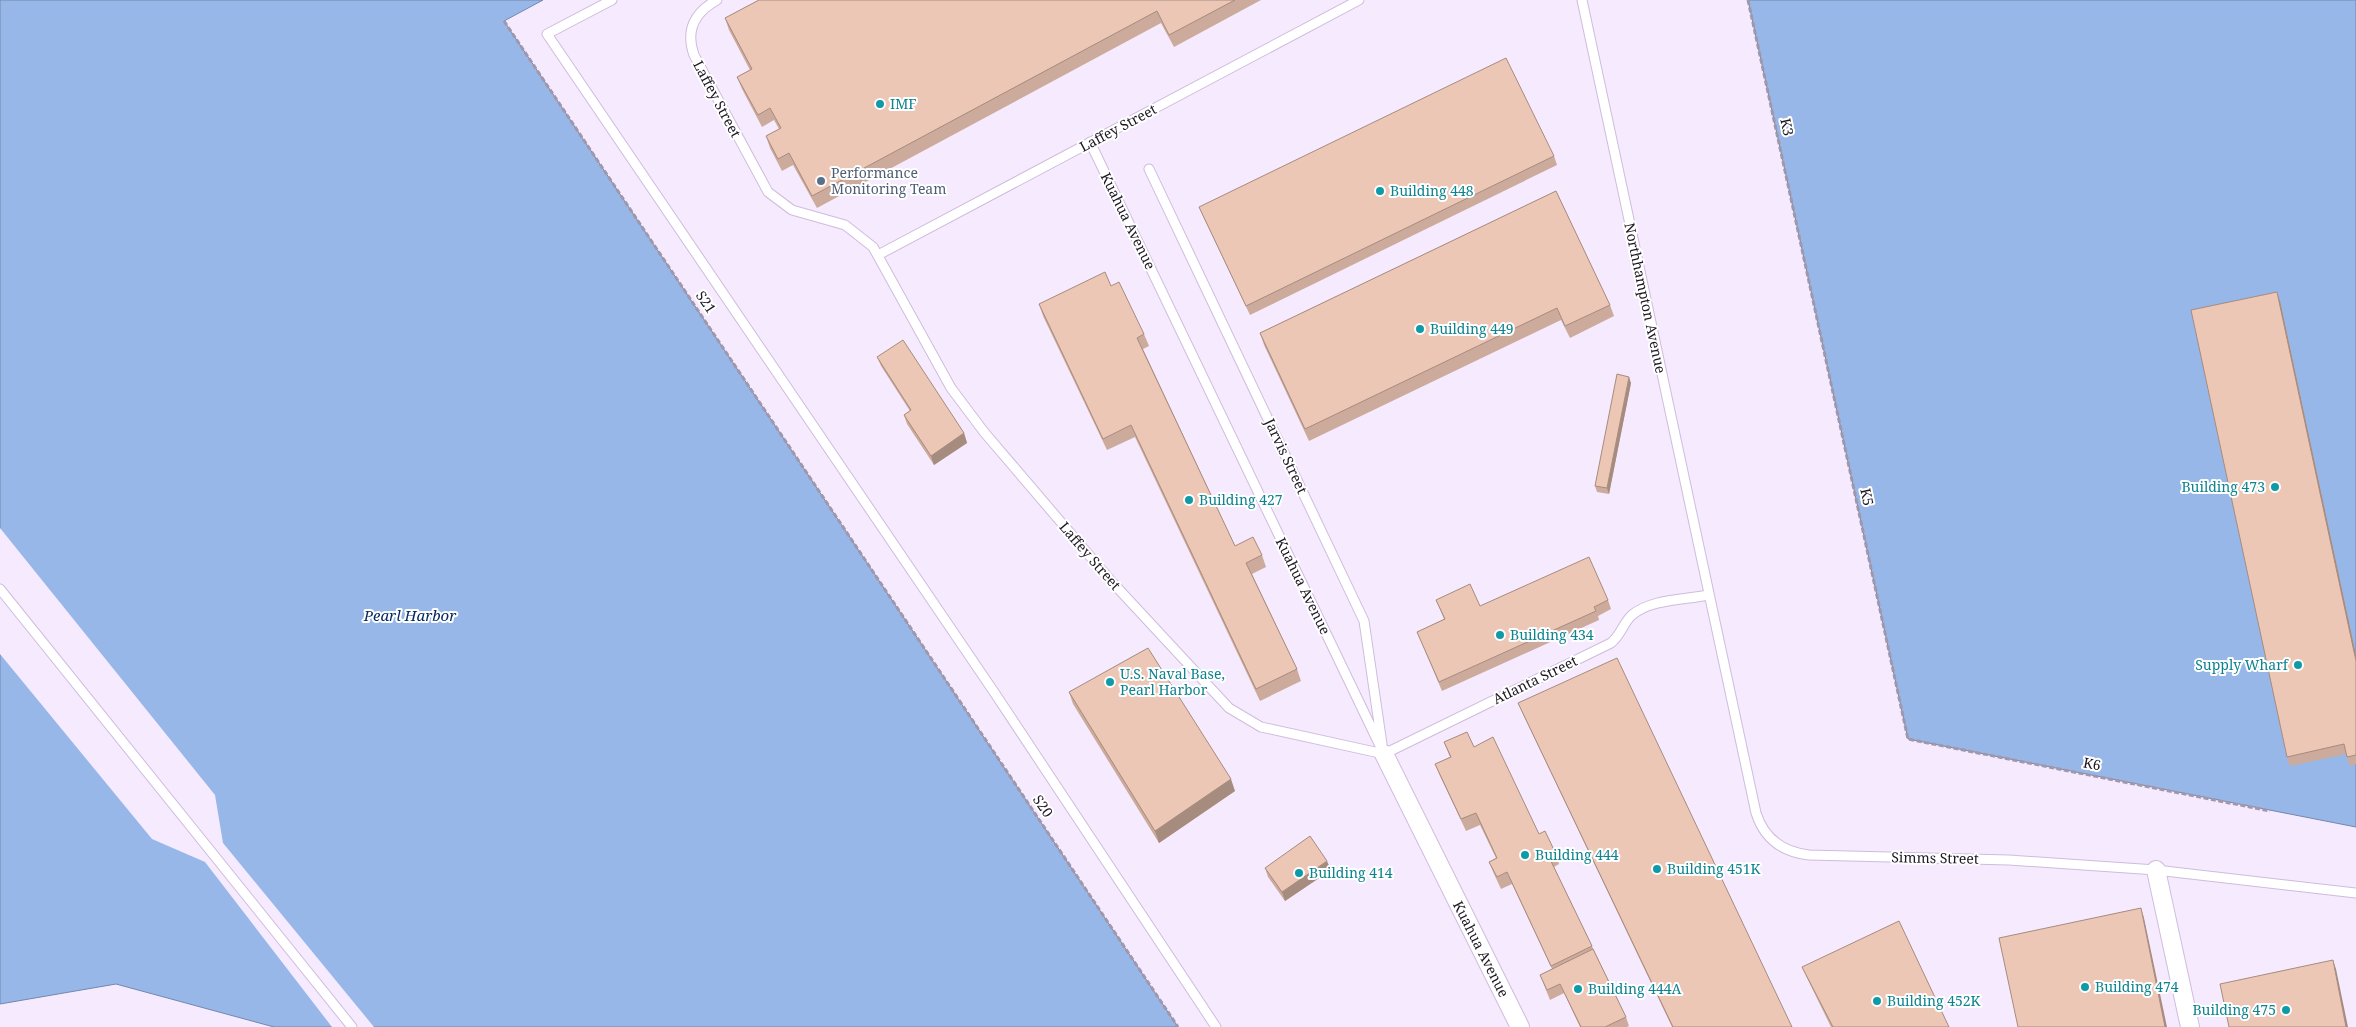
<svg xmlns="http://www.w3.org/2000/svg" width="2356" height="1027" font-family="'Noto Serif',serif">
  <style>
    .water { fill: #98b7e9; stroke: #7387ad }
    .pier { fill: #f6eafe }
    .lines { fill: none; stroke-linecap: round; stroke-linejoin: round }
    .service-casing { stroke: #cfbcdc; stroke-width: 11 }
    .minor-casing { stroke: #cfbcdc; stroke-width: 20 }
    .path { stroke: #a197a8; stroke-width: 3; stroke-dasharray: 5 2.5; stroke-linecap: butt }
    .service { stroke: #fff; stroke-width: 9 }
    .minor { stroke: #fff; stroke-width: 18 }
    .wall { fill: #ccab9c }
    .shaded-wall { fill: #a68b7f }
    .building { fill: #edc7b5; stroke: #a68b7f }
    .culture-dot { fill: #0f9aa8; stroke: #fff; stroke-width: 2 }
    .service-dot { fill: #5c6f8a; stroke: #fff; stroke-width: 2 }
    .labels { text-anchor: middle; stroke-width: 4; stroke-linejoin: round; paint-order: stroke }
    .street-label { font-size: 14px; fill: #1e1722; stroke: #fff }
    .culture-label { font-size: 14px; fill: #0d838f; stroke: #fff; text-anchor: start }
    .service-label { font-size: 14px; fill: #4e5e75; stroke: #fff; text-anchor: start }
    .water-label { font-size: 15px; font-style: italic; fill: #052962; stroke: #fff }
  </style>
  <rect width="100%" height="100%" fill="#f6eafe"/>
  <path class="water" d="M0,0H543L504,21L1178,1027H274L116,984L0,1004Z
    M1748,0H2356V827L1908,739Z"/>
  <path class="pier" d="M0,528L215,795L223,843L374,1027H332L205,862L152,839L0,654Z"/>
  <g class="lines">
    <g class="service-casing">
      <path id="service" d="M612,0L547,34L994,692L1216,1027
        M717,0C695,12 685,30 694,55L768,192L792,210L845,225L873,247L951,388L984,432L1112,582L1229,708L1261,727L1384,754
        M1582,0L1756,813C1764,838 1782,852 1809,855L2009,860L2156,870L2356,893
        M1090,142L1384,754
        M1149,169L1364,621L1382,744
        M878,255L1359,0
        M0,589L352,1027
        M1384,754L1611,643C1621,635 1623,623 1632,615C1651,599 1684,600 1708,595"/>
    </g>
    <g class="minor-casing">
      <path id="minor" d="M1384,754L1520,1027
        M2156,870L2190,1027"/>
    </g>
    <path class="path" d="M1748,0L1908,739L2270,811
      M504,21L1178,1027"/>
    <use href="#service" class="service"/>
    <use href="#minor" class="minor"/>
  </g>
  <path class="wall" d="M759,0H1261L1174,47L1161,23L817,208L793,165L782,171L770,148L766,136L779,129L774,120L762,127L742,89L737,77L750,70L729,30L725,18Z
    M1554,156L1557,165L1250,315L1203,216L1199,207Z
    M1556,191L1610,305L1614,316L1570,338L1561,320L1309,441L1264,345L1260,333Z
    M1111,286L1144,334L1149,346L1143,349L1235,546L1262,555L1266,567L1252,574L1297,669L1301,681L1260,701L1135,437L1107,450L1043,316L1039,304Z
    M2280,301L2356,655V764L2350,766L2346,754L2290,766L2287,757Z
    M877,357L964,433L967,443L934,465L907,424L904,415L910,411L881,366Z
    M1631,383L1609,494L1597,492L1595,486Z
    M1436,600L1480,606L1608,600L1611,609L1598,616L1599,620L1442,691L1417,632L1444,619Z
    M1069,692L1235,791L1159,843L1073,704Z
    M1518,703L1792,1027H1672L1522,712Z
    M1444,742L1474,747L1539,834L1555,852L1559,864L1554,867L1626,1017L1629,1026L1627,1027H1580L1564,993L1550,1000L1540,975L1552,969L1512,884L1501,889L1494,874L1489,862L1496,858L1480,825L1466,831L1440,776L1435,764L1450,757Z
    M1265,868L1331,870L1285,901L1268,877Z
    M1802,967L1949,1027H1831L1806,976Z"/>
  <path class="shaded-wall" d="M2277,292L2280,301L2356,655V661Z
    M1629,377L1631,383L1609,494L1607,488Z
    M964,433L967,443L934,465L931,456Z
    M1231,779L1235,791L1159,843L1155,831Z
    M1327,861L1331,870L1285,901L1282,892Z
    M2141,908L2144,918L2167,1027H2165Z
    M2333,960L2336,969L2348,1027H2346Z"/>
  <path class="building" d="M759,0H1235L1169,35L1157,11L812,196L789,153L778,159L766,136L781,128L770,108L758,115L737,77L752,69L725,18Z
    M1506,58L1554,156L1246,306L1199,207Z
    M1556,191L1610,305L1565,326L1557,308L1305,429L1260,333Z
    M1105,272L1111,286L1119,282L1144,334L1137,338L1235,546L1253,537L1262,555L1246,563L1297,669L1256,689L1131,425L1103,439L1039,304Z
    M2277,292L2356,661V755L2347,757L2344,744L2287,757L2191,310Z
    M903,340L964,433L931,456L904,415L911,410L877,357Z
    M1617,374L1629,377L1607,488L1595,486Z
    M1589,557L1608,600L1594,607L1596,611L1439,682L1417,632L1445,619L1436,600L1470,584L1480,606Z
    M1148,648L1231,779L1155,831L1069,692Z
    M1617,658L1792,1027H1673L1518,703Z
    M1467,732L1474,747L1493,737L1539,834L1545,831L1555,852L1548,855L1592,946L1551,966L1507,872L1497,877L1489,862L1497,858L1476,813L1461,819L1435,764L1451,757L1444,742Z
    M1310,836L1327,861L1282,892L1265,868Z
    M2141,908L2165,1027H2018L1999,938Z
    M1899,921L1949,1027H1833L1802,967Z
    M1593,949L1626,1017L1605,1027H1581L1560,984L1547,990L1540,975Z
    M2333,960L2346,1027H2229L2220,984Z"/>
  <g class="culture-dot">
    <circle cx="880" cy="104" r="5"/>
    <circle cx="1380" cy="191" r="5"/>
    <circle cx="1420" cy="329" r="5"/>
    <circle cx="2275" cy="487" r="5"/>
    <circle cx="1189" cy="500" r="5"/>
    <circle cx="1500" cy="635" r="5"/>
    <circle cx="2298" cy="665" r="5"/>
    <circle cx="1110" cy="682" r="5"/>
    <circle cx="1525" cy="855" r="5"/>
    <circle cx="1657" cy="869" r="5"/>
    <circle cx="1299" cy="873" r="5"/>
    <circle cx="2085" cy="987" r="5"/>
    <circle cx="1578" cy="989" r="5"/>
    <circle cx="1877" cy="1001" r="5"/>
    <circle cx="2286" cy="1010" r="5"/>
  </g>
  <circle class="service-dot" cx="821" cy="181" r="5"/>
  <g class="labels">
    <g class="street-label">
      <text transform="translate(717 99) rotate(62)" y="5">Laffey Street</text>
      <text transform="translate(1787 127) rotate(78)" y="5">K3</text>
      <text transform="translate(1118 128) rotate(-28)" y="5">Laffey Street</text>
      <text transform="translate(1128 221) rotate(64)" y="5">Kuahua Avenue</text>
      <text transform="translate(1645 298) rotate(78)" y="5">Northhampton Avenue</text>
      <text transform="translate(706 302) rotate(56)" y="5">S21</text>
      <text transform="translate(1286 456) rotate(65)" y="5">Jarvis Street</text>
      <text transform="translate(1867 497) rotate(78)" y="5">K5</text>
      <text transform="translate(1090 556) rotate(49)" y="5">Laffey Street</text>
      <text transform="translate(1303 586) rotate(64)" y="5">Kuahua Avenue</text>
      <text transform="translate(1535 680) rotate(-26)" y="5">Atlanta Street</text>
      <text transform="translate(2092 764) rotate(11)" y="5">K6</text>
      <text transform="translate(1043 806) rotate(56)" y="5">S20</text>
      <text transform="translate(1935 858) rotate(1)" y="5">Simms Street</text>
      <text transform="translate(1481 949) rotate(63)" y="5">Kuahua Avenue</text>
    </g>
    <g class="culture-label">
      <text x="890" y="109">IMF</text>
      <text x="1390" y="196">Building 448</text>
      <text x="1430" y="334">Building 449</text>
      <text x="2265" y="492" text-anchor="end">Building 473</text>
      <text x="1199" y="505">Building 427</text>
      <text x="1510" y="640">Building 434</text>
      <text x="2288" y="670" text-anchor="end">Supply Wharf</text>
      <text x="1120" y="679">U.S. Naval Base,<tspan x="1120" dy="16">Pearl Harbor</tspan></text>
      <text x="1535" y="860">Building 444</text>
      <text x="1667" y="874">Building 451K</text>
      <text x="1309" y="878">Building 414</text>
      <text x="2095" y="992">Building 474</text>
      <text x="1588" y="994">Building 444A</text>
      <text x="1887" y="1006">Building 452K</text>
      <text x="2276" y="1015" text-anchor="end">Building 475</text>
    </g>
    <g class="service-label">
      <text x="831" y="178">Performance<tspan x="831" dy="16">Monitoring Team</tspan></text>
    </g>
    <g class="water-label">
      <text x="410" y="621">Pearl Harbor</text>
    </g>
  </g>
</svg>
